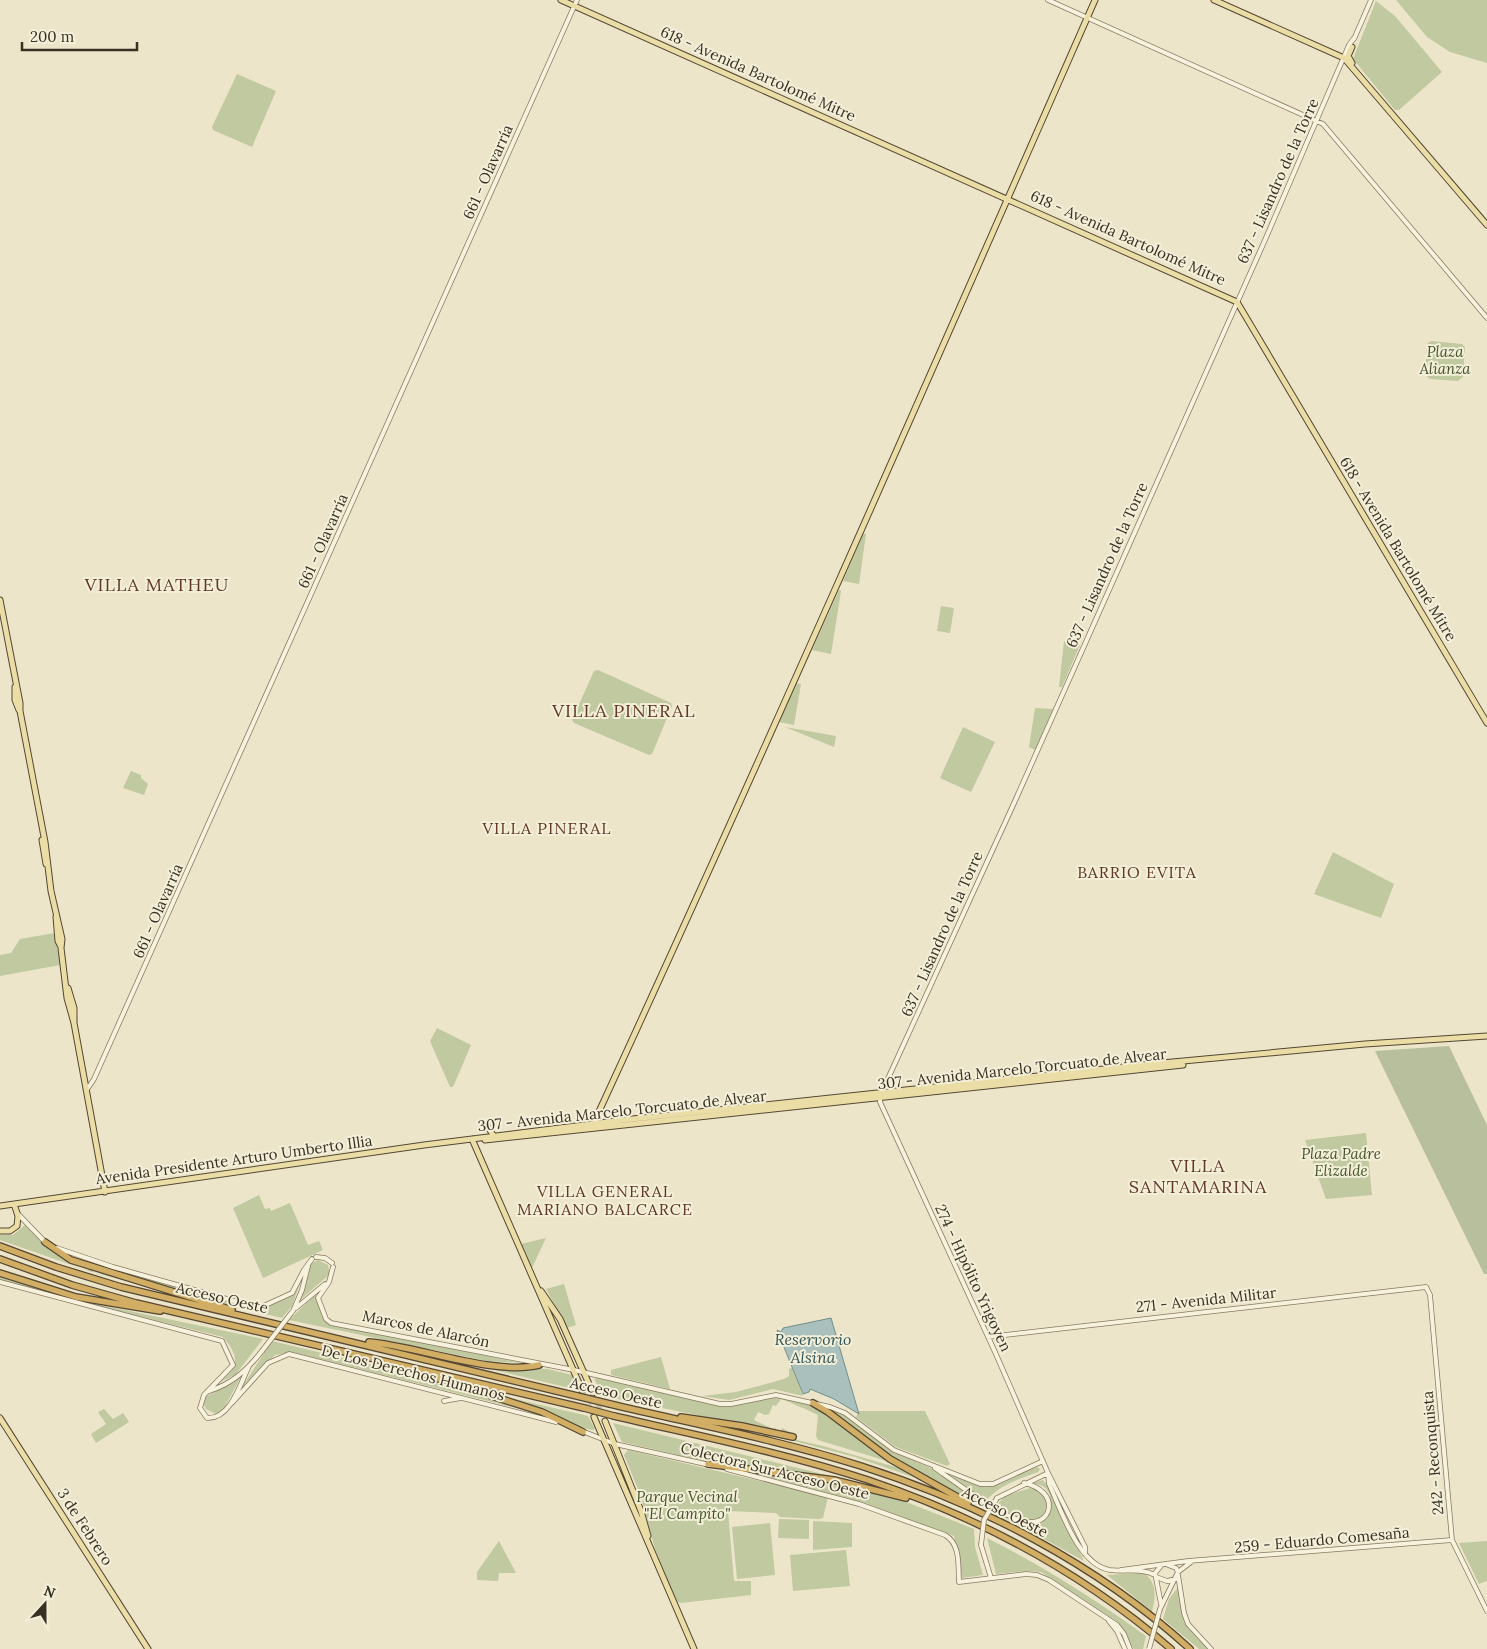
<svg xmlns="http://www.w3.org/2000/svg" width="1487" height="1649" font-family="Lora,serif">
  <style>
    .green { fill: #c0c99f }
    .cemetery { fill: #b7bf9d }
    .water { fill: #aac0bc; stroke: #718f8b }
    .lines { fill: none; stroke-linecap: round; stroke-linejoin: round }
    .major-tunnel { stroke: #c8c1a8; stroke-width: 5; stroke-dasharray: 5 2.5; stroke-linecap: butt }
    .minor-casing { stroke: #877960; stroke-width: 5.5 }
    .major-casing { stroke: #554733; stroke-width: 7 }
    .highway-casing { stroke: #554733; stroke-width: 8 }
    .minor { stroke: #f7f2dd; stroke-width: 4 }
    .major { stroke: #ebdda6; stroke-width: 5 }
    .highway { stroke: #d2ae64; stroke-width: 5.5 }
    .minor-bridge-casing { stroke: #877960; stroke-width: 5.5; stroke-linecap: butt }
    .highway-bridge-casing { stroke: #554733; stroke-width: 8; stroke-linecap: butt }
    .minor-bridge { stroke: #f7f2dd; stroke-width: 4 }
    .highway-bridge { stroke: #d2ae64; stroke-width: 5.5 }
    .labels { text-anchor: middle; stroke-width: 4; stroke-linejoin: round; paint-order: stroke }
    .street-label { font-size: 15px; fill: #393022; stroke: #f3efd9 }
    .park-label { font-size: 15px; font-style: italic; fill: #45542a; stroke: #f3efd9 }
    .neighbourhood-label { font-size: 16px; letter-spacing: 1px; fill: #623825; stroke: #f3efd9 }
    .water-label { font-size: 16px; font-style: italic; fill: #335557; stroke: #f3efd9 }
    .quarter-label { font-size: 18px; letter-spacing: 1px; fill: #623825; stroke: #f3efd9 }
  </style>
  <rect width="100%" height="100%" fill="#ece5ca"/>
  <path class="green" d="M1396,0H1487V63L1450,52L1427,37Z
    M1376,1L1395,16L1442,72L1399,110H1395L1353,59Z
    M237,74L276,91L252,147L213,130L212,127Z
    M1431,341L1462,344L1465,347L1463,377L1458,381L1430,379L1425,375L1427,344Z
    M863,533L866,534L859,584L843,581Z
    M839,590L841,591L831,654L812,650Z
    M941,606L954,608L950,633L937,631Z
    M1064,641L1080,645L1062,687H1059Z
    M598,670L671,703L672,706L652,754L649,755L574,723L572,720L594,671Z
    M796,683L801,684L794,725L779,722Z
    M1035,708L1053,709L1035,750L1029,747Z
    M785,727L836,736L834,747Z
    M963,727L995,742L971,792L940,778Z
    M131,771L141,775V778L148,784L144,795L123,788Z
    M1333,852L1394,884L1381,918L1314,894Z
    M55,933L60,965L0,976V955L11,953L20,939Z
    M437,1028L471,1045L453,1087H450L430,1041Z
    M1366,1133L1372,1195L1326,1199L1305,1140Z
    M259,1195L265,1209L270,1208L271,1211L290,1203L308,1245L319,1241L323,1250L263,1278L233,1208Z
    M25,1225C37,1239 73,1272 93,1270V1272L101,1274L103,1272L162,1290L92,1272L0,1240V1235H13Z
    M546,1238L532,1268L521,1244Z
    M318,1260L328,1265L330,1274L300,1300L310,1264Z
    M111,1269L260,1311L293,1294L301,1281L292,1306L282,1318L198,1298Z
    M0,1276L77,1300L263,1339L236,1374L219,1383C238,1367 241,1358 223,1337L45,1293L0,1280Z
    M564,1284L576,1325L567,1328L546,1289Z
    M316,1294V1300L326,1322L521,1363L486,1361L289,1320Z
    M272,1341L410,1374L540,1414L292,1352L275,1355L238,1393Z
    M661,1357L670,1389L611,1375V1370Z
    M457,1361L491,1367L548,1369L572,1375L578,1390Z
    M792,1368L803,1396L773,1389L729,1400L702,1396L736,1392L784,1379L789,1376V1369Z
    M243,1373L222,1412L214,1413L206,1409L203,1403L205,1397L233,1383Z
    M598,1378L726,1407L766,1397H780L811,1404L835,1419V1422L844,1426L843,1428L853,1433L890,1462L818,1440L816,1436L818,1415C805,1409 795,1404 781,1399L776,1406L773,1405L769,1414L765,1415L758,1412L754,1420L773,1429L776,1428V1430L780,1432L782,1428L795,1435L603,1396L594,1379Z
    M486,1392L588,1416L595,1429L592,1430L577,1426Z
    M827,1408L842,1413L890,1450L937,1471L984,1504L982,1507L890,1458Z
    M104,1409L113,1419L123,1413L129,1422L96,1443L91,1434L106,1424L98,1412Z
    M859,1411H925L950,1464L947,1466L896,1447L856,1417Z
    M613,1423L847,1480L782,1470L781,1466L772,1468L771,1470L709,1462L622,1442Z
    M736,1426L823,1446L906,1470L928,1482L855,1457Z
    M628,1450L828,1497L823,1518L818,1519L780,1517L776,1513L728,1511L734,1581H751V1595L681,1603L676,1601L655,1549L640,1494L624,1455Z
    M1037,1467L1040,1469L1038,1472C1019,1479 999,1485 986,1501L949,1475L986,1487Z
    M741,1470L853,1486L899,1499L974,1529L975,1547L983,1575L962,1578L954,1536L854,1500Z
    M1043,1480L1048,1486L1084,1561L993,1511L994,1508C1004,1513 1015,1520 1026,1523C1045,1529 1060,1500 1044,1487C1041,1485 1036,1484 1033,1483Z
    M1030,1488L1036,1489L1046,1497C1051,1536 1014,1515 996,1506L1005,1496Z
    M779,1519L809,1520V1539L778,1538Z
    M813,1521L852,1523V1547L813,1550Z
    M770,1523L775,1575L737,1579L732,1527Z
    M987,1538C1043,1566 1095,1599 1146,1636L1143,1649H1134L1116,1621L1041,1572L1026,1571L996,1574Z
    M499,1541L516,1573H499L498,1581L477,1580V1572Z
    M1487,1541V1581L1479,1584L1459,1543Z
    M846,1550L850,1586L793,1591L790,1555Z
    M1144,1573C1157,1583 1156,1596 1152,1611L1107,1575Z
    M1179,1586C1185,1618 1185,1625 1208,1649H1199L1163,1619L1169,1599Z"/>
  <path class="cemetery" d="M1449,1046L1487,1125V1274H1484L1375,1051Z"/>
  <path class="water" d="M831,1318L859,1414L834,1399L810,1389L809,1392L803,1394L777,1330L781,1332L783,1328Z"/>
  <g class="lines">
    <path class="major-tunnel" d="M582,1390L594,1417
      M595,1398L605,1421"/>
    <g class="minor-casing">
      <path id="minor" d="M1048,0L1323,124L1487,318
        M1354,39L1371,0
        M86,1091L94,1079L577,0
        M18,1214L46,1243
        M57,1248L113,1267L259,1308L292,1293L304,1270L312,1259
        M316,1257L325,1258L332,1263
        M333,1267L329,1282L318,1298L326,1319L331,1323L574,1370L720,1404H731L776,1395L830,1407L845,1413L894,1450L980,1484H993L1043,1461
        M0,1282L222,1341L233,1365L204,1395L200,1408L207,1418C231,1419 240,1384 249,1366
        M296,1308L325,1284
        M293,1311L302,1290L308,1266
        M988,1337L1426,1287L1430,1295L1452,1540L1487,1611
        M209,1391C232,1384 247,1370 262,1351
        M444,1401L461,1398
        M232,1403L268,1363L289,1354L556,1422
        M582,1431L615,1444L710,1465
        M935,1468C955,1482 1006,1521 1029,1522C1053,1524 1060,1491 1024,1483
        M727,1469L859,1504L945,1535C961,1544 958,1566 959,1582L1026,1574L1037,1575L1049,1580L1117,1625L1124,1634L1130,1649
        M1048,1474L1049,1484C1061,1509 1078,1565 1110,1570C1125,1572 1141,1568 1155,1575
        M997,1498L1048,1473
        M981,1545L991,1578
        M1085,1554V1547L1048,1473L995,1352L880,1102V1096L1015,801L1265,240L1349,45L1354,38
        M1168,1565L1176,1568L1178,1572
        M1161,1566L1155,1573L1161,1604
        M1121,1570L1188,1561L1452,1540
        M1178,1575L1184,1613L1188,1624L1211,1649
        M1156,1577L1167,1581L1176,1579
        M1160,1609L1178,1572L1191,1562
        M1109,1621L1117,1631L1125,1649"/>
    </g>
    <g class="major-casing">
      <path id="major" d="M561,0L1237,302L1487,723
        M1214,0L1344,58L1487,225
        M1352,47L1348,56L1352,63
        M0,600L20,703V711L45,842L51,891L62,939L61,948L67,998L74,1023
        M15,687V700L19,710
        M42,840L46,864
        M56,917L58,941L61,947
        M68,988L74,1008V1023L105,1192
        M488,1127L493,1135
        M595,1128L596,1118C767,747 931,373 1095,0
        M472,1139L582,1390
        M485,1140L1183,1065
        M0,1206L424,1145L623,1120L1151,1064L1365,1044L1487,1036
        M0,1231H10L17,1226L18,1216L14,1204
        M541,1291L560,1319L593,1393
        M594,1417L694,1649
        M0,1418L148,1649
        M605,1421L641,1511L648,1536"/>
    </g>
    <g class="highway-casing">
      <path id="highway" d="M45,1242L71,1260L232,1310
        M0,1246L56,1267L121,1287L577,1396
        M0,1259L72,1285L136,1303L584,1408
        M0,1273L76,1297L160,1311
        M369,1342C417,1346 495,1376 539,1365
        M417,1372L542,1412L583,1432
        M813,1403L828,1412L890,1459L968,1503
        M610,1404C694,1424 779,1440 861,1466C980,1504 1097,1564 1190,1649
        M614,1416C699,1436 785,1453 868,1480C978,1517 1083,1573 1171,1649
        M681,1417L742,1426L793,1437
        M708,1464L834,1480L906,1498"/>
    </g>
    <use href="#minor" class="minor"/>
    <use href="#major" class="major"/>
    <use href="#highway" class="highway"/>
    <g class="minor-bridge-casing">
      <path id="minor-bridge" d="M262,1351L292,1312
        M981,1545L984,1520L997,1498
        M1149,1649L1160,1609"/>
    </g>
    <g class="highway-bridge-casing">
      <path id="highway-bridge" d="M577,1396L610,1404
        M584,1408L614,1416"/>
    </g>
    <use href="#minor-bridge" class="minor-bridge"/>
    <use href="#highway-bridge" class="highway-bridge"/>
  </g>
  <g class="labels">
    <g class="street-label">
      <text transform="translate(758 74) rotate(24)" y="5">618 - Avenida Bartolomé Mitre</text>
      <text transform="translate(488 172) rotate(-66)" y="5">661 - Olavarría</text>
      <text transform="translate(1278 181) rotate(-66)" y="5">637 - Lisandro de la Torre</text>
      <text transform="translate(1128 238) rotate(24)" y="5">618 - Avenida Bartolomé Mitre</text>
      <text transform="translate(323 541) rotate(-66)" y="5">661 - Olavarría</text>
      <text transform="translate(1398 549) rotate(59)" y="5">618 - Avenida Bartolomé Mitre</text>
      <text transform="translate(1107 565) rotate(-66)" y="5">637 - Lisandro de la Torre</text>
      <text transform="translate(158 911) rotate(-66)" y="5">661 - Olavarría</text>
      <text transform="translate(942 934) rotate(-66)" y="5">637 - Lisandro de la Torre</text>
      <text transform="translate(1022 1069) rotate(-6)" y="5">307 - Avenida Marcelo Torcuato de Alvear</text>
      <text transform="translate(622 1111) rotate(-6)" y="5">307 - Avenida Marcelo Torcuato de Alvear</text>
      <text transform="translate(234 1160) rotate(-8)" y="5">Avenida Presidente Arturo Umberto Illia</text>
      <text transform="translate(973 1278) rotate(65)" y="5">274 - Hipólito Yrigoyen</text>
      <text transform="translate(222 1298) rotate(13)" y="5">Acceso Oeste</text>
      <text transform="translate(1206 1300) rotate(-6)" y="5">271 - Avenida Militar</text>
      <text transform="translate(426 1329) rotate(12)" y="5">Marcos de Alarcón</text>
      <text transform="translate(413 1373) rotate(14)" y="5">De Los Derechos Humanos</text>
      <text transform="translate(616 1393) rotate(13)" y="5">Acceso Oeste</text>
      <text transform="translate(1433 1453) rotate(-95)" y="5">242 - Reconquista</text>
      <text transform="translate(775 1471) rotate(14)" y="5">Colectora Sur Acceso Oeste</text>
      <text transform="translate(1005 1512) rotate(27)" y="5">Acceso Oeste</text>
      <text transform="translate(85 1527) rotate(57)" y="5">3 de Febrero</text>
      <text transform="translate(1322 1540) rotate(-5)" y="5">259 - Eduardo Comesaña</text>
    </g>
    <g class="park-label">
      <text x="1445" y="357">Plaza<tspan x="1445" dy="17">Alianza</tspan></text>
      <text x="1341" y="1159">Plaza Padre<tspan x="1341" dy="17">Elizalde</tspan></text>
      <text x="687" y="1502">Parque Vecinal<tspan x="687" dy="17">"El Campito"</tspan></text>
    </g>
    <g class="neighbourhood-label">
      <text x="547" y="834">VILLA PINERAL</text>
      <text x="1137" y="878">BARRIO EVITA</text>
      <text x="605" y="1197">VILLA GENERAL<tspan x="605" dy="18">MARIANO BALCARCE</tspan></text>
    </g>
    <g class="water-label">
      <text x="813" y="1345">Reservorio<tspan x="813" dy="18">Alsina</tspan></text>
    </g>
    <g class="quarter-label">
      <text x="157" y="591">VILLA MATHEU</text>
      <text x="624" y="717">VILLA PINERAL</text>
      <text x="1198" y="1172">VILLA<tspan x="1198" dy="21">SANTAMARINA</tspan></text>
    </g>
  </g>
  <g transform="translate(45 1604) rotate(21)" stroke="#f3efd9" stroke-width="4" paint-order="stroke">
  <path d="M0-4L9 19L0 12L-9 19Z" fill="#393022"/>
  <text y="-8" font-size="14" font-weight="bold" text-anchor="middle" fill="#393022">N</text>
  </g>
  <path d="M22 42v8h115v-8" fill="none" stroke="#393022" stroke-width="2.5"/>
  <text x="30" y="42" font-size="15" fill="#393022" stroke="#f3efd9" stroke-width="4" paint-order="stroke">200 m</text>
</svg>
